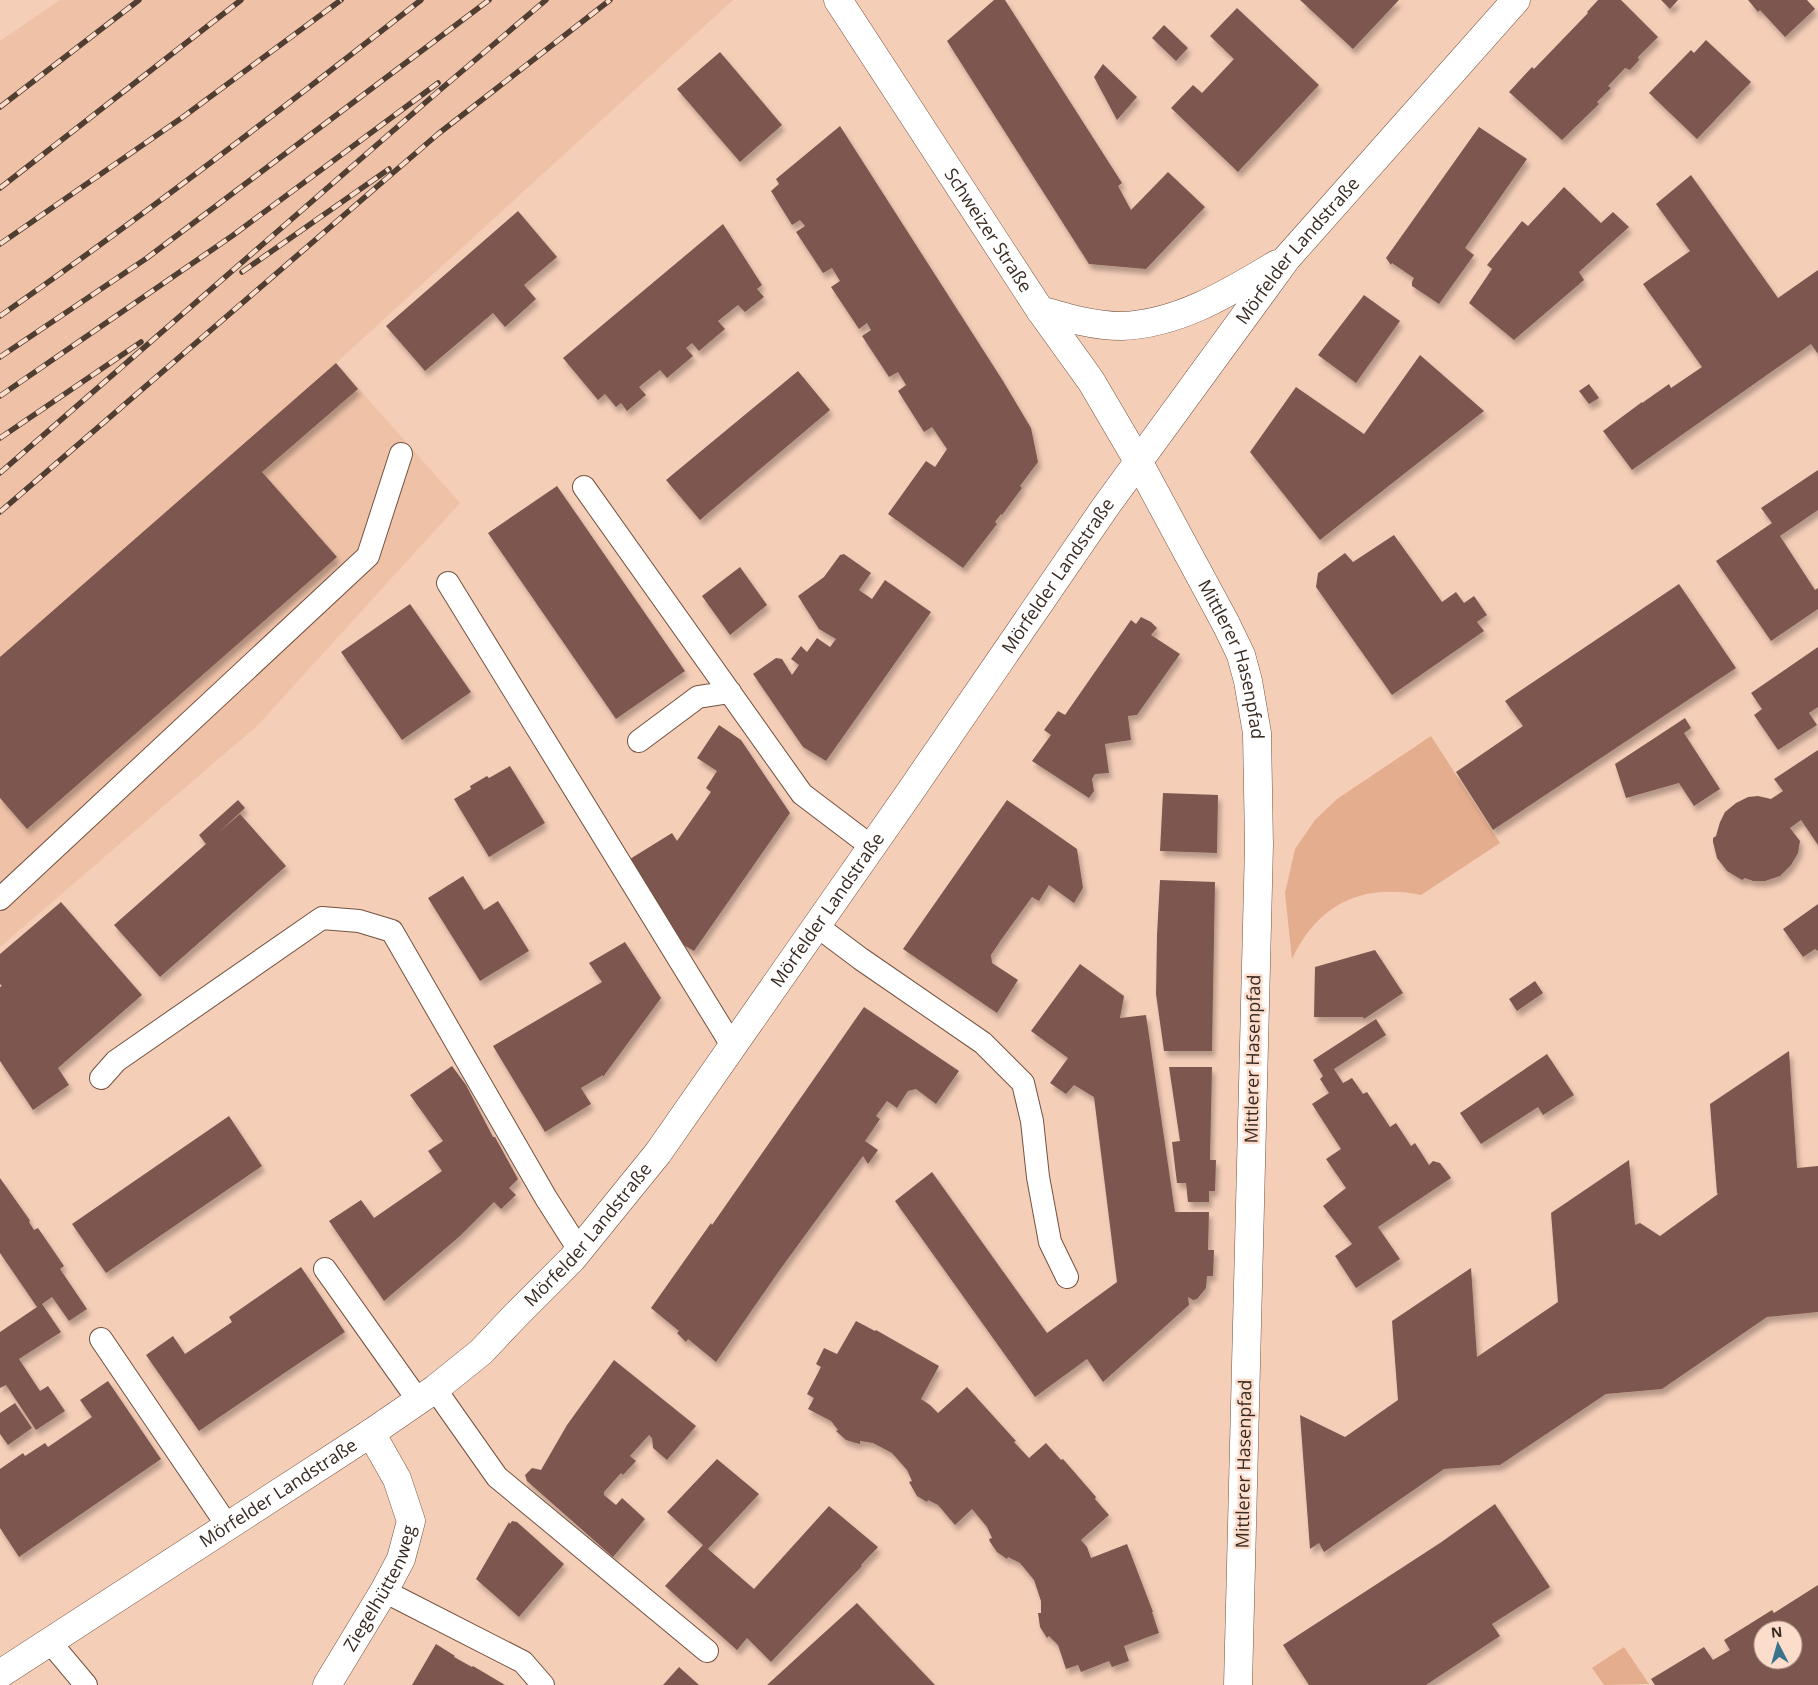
<svg xmlns="http://www.w3.org/2000/svg" width="1818" height="1685" font-family="'Open Sans',sans-serif">
  <style>
    .built { fill: #efc2a8 }
    .green { fill: #e4ad8d }
    .building { fill: #7d574f; fill-rule: evenodd; filter: url(#shadow) }
    .lines { fill: none; stroke-linecap: round; stroke-linejoin: round }
    .lane-casing { stroke: #73523f; stroke-width: 24 }
    .street-casing { stroke: #73523f; stroke-width: 29 }
    .secondary-casing { stroke: #73523f; stroke-width: 29 }
    .lane { stroke: #fff; stroke-width: 22 }
    .street { stroke: #fff; stroke-width: 28 }
    .secondary { stroke: #fff; stroke-width: 28 }
    .rail-casing { stroke: #503e33; stroke-width: 5.5 }
    .rail { stroke: #fcddcb; stroke-width: 4; stroke-dasharray: 11; stroke-linecap: butt }
    .labels { text-anchor: middle; stroke-width: 5; stroke-linejoin: round; paint-order: stroke }
    .street-label { font-size: 18px; fill: #392a21; stroke: #fcddcb }
  </style>
  <defs>
    <filter id="shadow"><feDropShadow dx="3" dy="5.5" stdDeviation="2.5" flood-color="#0004"/></filter>
  </defs>
  <rect width="100%" height="100%" fill="#f5ceb8"/>
  <path class="built" d="M60,0H733L336,363L460,503L258,725L0,947V41Z"/>
  <path class="green" d="M1431,736L1500,843L1421,895C1362,883 1318,904 1292,959L1285,893L1295,849L1315,820L1337,799Z
    M1624,1647L1649,1684L1604,1685L1592,1668Z"/>
  <path class="building" d="M994,0H1005L1122,183L1118,186L1131,210L1168,172L1205,207L1146,269L1089,264L947,41Z
    M1300,0H1399L1353,49Z
    M1598,0H1621L1658,37L1638,57L1639,60L1630,70L1625,68L1608,86L1611,88L1597,102L1599,104L1562,140L1509,92L1532,67L1534,69L1588,13L1587,12Z
    M1661,0H1678L1670,9Z
    M1748,0H1807L1815,9L1785,37L1760,10L1758,12Z
    M1237,8L1319,85L1238,172L1171,108L1193,85L1202,93L1234,59L1210,36Z
    M1164,25L1188,48L1176,61L1152,38Z
    M1706,40L1751,82L1697,139L1649,93L1691,50L1694,53Z
    M720,52L782,125L740,162L677,89Z
    M1103,64L1137,97L1117,120L1094,77Z
    M840,126L1003,381L1031,428L1038,462L1020,486L1022,488L1002,515L1001,514L995,522L997,524L963,568L888,514L926,461L935,467L947,449L932,427L924,432L898,391L906,385L898,372L889,377L862,336L871,330L867,323L859,329L831,287L840,281L832,268L823,273L796,232L805,226L800,220L792,225L771,191L779,184L776,179Z
    M1479,127L1527,159L1465,248L1474,255L1439,304L1412,286V282L1414,278L1392,263L1391,265L1386,258Z
    M1691,175L1778,298L1818,270V354L1811,344L1632,470L1603,431L1642,402V403L1669,384L1671,388L1702,367L1643,284L1690,251L1656,204Z
    M1564,187L1601,223L1613,212L1629,227L1579,272L1584,280L1514,340L1469,303L1492,269L1487,265L1522,221L1528,226Z
    M518,211L557,257L524,285L536,299L505,327L493,313L425,371L386,326Z
    M723,224L762,285L757,289L764,297L745,312L738,305L718,321L725,329L699,351L692,343L686,348L693,356L667,378L660,370L639,387L646,395L627,411L621,403L616,407L605,394L598,400L563,358Z
    M1364,295L1400,321L1356,383L1318,355Z
    M1420,355L1484,411L1320,540L1250,452L1296,387L1364,434Z
    M336,363L358,389L262,472L337,557L27,829L0,798V657Z
    M798,371L830,410L700,520L666,480Z
    M1589,384L1599,398L1589,404L1579,391Z
    M1818,470V510L1780,536L1815,590L1818,588V609L1771,641L1716,561L1772,523L1761,508Z
    M557,486L685,671L616,719L488,533Z
    M1394,535L1442,602L1456,592L1464,603L1474,596L1487,615L1477,622L1484,631L1392,695L1316,587L1318,573L1345,553L1353,562Z
    M844,554L871,573L859,590L872,599L885,580L931,612L826,761L803,747L753,674L776,658L782,659L792,675L799,665L791,659L801,646L807,652L817,638L830,647L836,639L819,629L798,596L824,577L840,555Z
    M740,567L767,605L730,635L702,596Z
    M1679,584L1736,668L1493,830L1456,772L1523,726L1505,701Z
    M410,604L471,692L402,740L341,652Z
    M1141,617L1151,622L1157,628L1151,635L1180,654L1137,715L1128,716L1131,740L1105,744L1109,773L1095,774L1092,779L1094,791L1089,798L1032,761L1051,735L1044,730L1058,711L1065,715L1131,620L1136,624Z
    M1818,647V707L1809,713L1817,725L1778,750L1754,715L1762,709L1751,693Z
    M1685,718L1691,728L1684,733L1720,789L1694,806L1679,783L1626,798L1615,764Z
    M719,725L741,740L790,813L694,951L680,943L630,859L672,833L677,841L711,792L706,788L717,771L697,758Z
    M1818,750V845L1801,820L1790,828L1800,841L1798,853L1791,865L1780,876L1765,881H1753L1745,878L1742,880L1727,871L1717,858L1713,842V838L1716,836L1720,822L1725,812L1736,803L1748,797L1758,796L1771,799L1783,791L1774,779Z
    M510,766L545,823L489,857L454,799L471,789L470,786L487,776L489,778Z
    M1163,793L1218,795L1217,853L1160,851Z
    M238,800L245,808L218,833L240,814L286,866L160,977L114,925L206,844L199,835Z
    M1007,800L1077,849L1083,888L1074,903L1049,885L1039,901L1032,897L1001,940L991,955L992,963L1018,980L997,1013L903,949Z
    M463,876L484,910L498,901L529,951L480,981L428,898Z
    M1160,880L1215,882L1212,1051H1164L1156,994L1157,935Z
    M61,902L142,995L58,1068L69,1085L33,1110L0,1061V987L2,986L0,984V954Z
    M1818,904V951L1815,949L1803,957L1783,929Z
    M625,942L661,998L603,1077V1075L581,1088L591,1104L545,1132L493,1046L602,982L589,963Z
    M1375,950L1403,993L1364,1019L1363,1017H1314L1315,967Z
    M1080,964L1124,996L1120,1018L1146,1015L1175,1212H1209L1208,1250H1214L1213,1276H1207L1206,1288L1197,1299L1193,1300L1188,1297L1189,1305L1103,1382L1087,1359L1035,1397L895,1201L932,1172L1047,1333L1117,1282L1094,1097L1074,1085L1066,1094L1050,1083L1068,1058L1031,1031Z
    M1535,981L1543,993L1517,1011L1509,999Z
    M864,1007L959,1071L936,1104L916,1089L908,1091L897,1108L887,1101L876,1116L880,1119L865,1141L878,1150L868,1164L863,1156L779,1271L716,1362L688,1339L686,1342L677,1333L679,1331L651,1308L711,1223L712,1225Z
    M1376,1019L1386,1035L1334,1069L1343,1083L1352,1078L1363,1094L1367,1092L1390,1127L1396,1123L1411,1146L1415,1143L1429,1165L1433,1161L1440,1163L1451,1178L1378,1227L1400,1259L1356,1288L1335,1256L1352,1244L1323,1206L1346,1188L1326,1159L1341,1149L1312,1104L1329,1093L1320,1079L1323,1076L1313,1060Z
    M1789,1051L1797,1168L1818,1166V1312L1767,1317L1662,1389L1606,1394L1500,1465L1444,1469L1324,1552L1319,1543L1310,1549L1300,1415L1345,1437L1398,1400L1392,1321L1471,1268L1477,1357L1558,1302L1551,1213L1629,1160L1635,1225L1640,1223L1660,1236L1718,1194L1717,1193L1710,1104Z
    M1547,1054L1574,1095L1543,1115L1538,1107L1481,1144L1460,1113Z
    M452,1066L466,1085L493,1137H495L518,1179L509,1188L516,1195L501,1209L494,1202L460,1236L384,1301L329,1221L361,1200L374,1218L442,1171L428,1151L443,1141L410,1095Z
    M1169,1067H1212L1210,1160H1216L1215,1191H1209V1202H1188L1186,1183H1177L1172,1142L1180,1141Z
    M229,1116L262,1166L106,1273L72,1224Z
    M0,1178L29,1219L30,1221L29,1222L34,1230L38,1228L64,1266L60,1269L87,1309L69,1321L52,1297L42,1304L61,1332L19,1359L40,1391L48,1386L65,1411L36,1430L6,1385L0,1388V1332L37,1307L0,1253Z
    M301,1267L345,1332L199,1431L146,1355L173,1336L185,1354L232,1322L229,1317Z
    M856,1321L875,1331L876,1330L939,1366L921,1399L930,1405L938,1413L967,1387L1016,1441L1014,1442L1029,1458L1046,1443L1061,1460L1063,1459L1096,1497L1095,1499L1109,1515L1081,1540L1087,1547L1091,1558L1127,1544L1153,1612H1152L1159,1633L1124,1646L1129,1661L1112,1667L1109,1661L1081,1672L1078,1665L1066,1669L1058,1645L1049,1636L1047,1638L1040,1627L1038,1613H1041V1601L1034,1580L1020,1563L1008,1557L1007,1559L997,1552L990,1542L989,1539L992,1538L987,1527L972,1509L955,1525L938,1505L928,1500L927,1502L917,1496L909,1482L912,1481L907,1470L892,1453L873,1443L860,1441V1444L856,1443L846,1440L836,1431L838,1430L831,1421L808,1409L814,1398L807,1394L821,1367L816,1364L824,1348L837,1354Z
    M614,1360L696,1426L667,1460L653,1448L652,1438L649,1435L630,1456L636,1461L623,1475L621,1473L604,1492V1495L616,1505L622,1498L645,1519L613,1557L527,1481L525,1475L532,1468L541,1470L567,1425Z
    M108,1381L161,1459L19,1557L0,1528V1469L23,1453L25,1456L45,1443L48,1447L92,1417L80,1400Z
    M15,1403L32,1428L8,1445L0,1434V1413Z
    M717,1459L759,1494L708,1549L754,1589L829,1506L878,1547L861,1565L862,1566L771,1662L747,1638L737,1650L665,1586L703,1545L667,1512Z
    M1495,1504L1550,1587L1492,1624L1500,1636L1426,1685H1309L1283,1645L1440,1543Z
    M512,1521L517,1522L564,1564L519,1617L476,1579L509,1522L510,1524Z
    M1818,1585V1685H1655L1651,1679L1704,1647L1713,1660L1730,1650L1724,1640L1772,1610L1774,1613ZM1763,1630H1793V1660H1763Z
    M857,1603L935,1685H767L814,1642Z
    M436,1644L455,1656L454,1657L472,1667L473,1666L505,1685H412Z
    M679,1667L699,1685H663Z"/>
  <g class="lines">
    <g class="lane-casing">
      <path id="lane" d="M584,487L802,794L872,847
        M448,583L733,1047
        M639,741L698,697L730,692
        M0,899L368,556L401,454
        M817,926L861,959L983,1043L1023,1083L1032,1121L1038,1177L1050,1242L1067,1277
        M101,1078L116,1061L322,918L359,921L392,931L546,1198L576,1245L582,1248
        M325,1269L418,1400
        M101,1339L227,1525
        M435,1389L497,1477L707,1651
        M384,1591L523,1662L543,1685
        M49,1641L86,1685"/>
    </g>
    <g class="street-casing">
      <g id="street">
        <path id="s1" d="M1138,461L1226,624L1241,655L1248,681L1257,733L1259,845L1238,1685"/>
        <path id="s2" d="M327,1685L384,1591L401,1559L411,1521L397,1479L371,1433"/>
      </g>
    </g>
    <g class="secondary-casing">
      <g id="secondary">
        <path id="s3" d="M838,0L1040,310L1091,381L1138,461"/>
        <path d="M1040,310C1067,318 1094,326 1122,326C1179,324 1230,292 1277,264"/>
        <path id="s4" d="M0,1674L371,1433L435,1389L481,1352L517,1314L572,1259L658,1153L910,792L1106,506L1287,258L1516,0"/>
      </g>
    </g>
    <use href="#lane" class="lane"/>
    <use href="#street" class="street"/>
    <use href="#secondary" class="secondary"/>
    <g class="rail-casing">
      <path id="rail" d="M0,107L139,0
        M0,188L241,0
        M0,244L183,117L341,0
        M242,272L389,169
        M0,316C144,216 283,108 421,0
        M0,357L147,258L489,0
        M0,396L232,236L438,83
        M0,438L141,342
        M0,473L441,89L546,0
        M0,512L438,134L610,0"/>
    </g>
    <use href="#rail" class="rail"/>
  </g>
  <g class="labels">
    <g class="street-label">
      <text dy="6" stroke="none"><textPath href="#s3" startOffset="275">Schweizer Straße</textPath></text>
      <text dy="6" stroke="none"><textPath href="#s4" startOffset="1952">Mörfelder Landstraße</textPath></text>
      <text dy="6" stroke="none"><textPath href="#s4" startOffset="1548">Mörfelder Landstraße</textPath></text>
      <text dy="6" stroke="none"><textPath href="#s1" startOffset="221">Mittlerer Hasenpfad</textPath></text>
      <text dy="6" stroke="none"><textPath href="#s4" startOffset="1142">Mörfelder Landstraße</textPath></text>
      <text transform="translate(1253 1059) rotate(-89)" y="6">Mittlerer Hasenpfad</text>
      <text dy="6" stroke="none"><textPath href="#s4" startOffset="738">Mörfelder Landstraße</textPath></text>
      <text transform="translate(1244 1464) rotate(-89)" y="6">Mittlerer Hasenpfad</text>
      <text dy="6" stroke="none"><textPath href="#s4" startOffset="332">Mörfelder Landstraße</textPath></text>
      <text dy="6" stroke="none"><textPath href="#s2" startOffset="111">Ziegelhüttenweg</textPath></text>
    </g>
  </g>
  <g transform="translate(1778 1645) rotate(354)"><circle r="24" fill="#fcddcb" stroke="#ae9587"/>
  <path d="M0-4L9 19L0 12L-9 19Z" fill="#3b728d"/>
  <text y="-8" font-size="14" font-weight="bold" text-anchor="middle" fill="#392a21">N</text>
  </g>
</svg>
